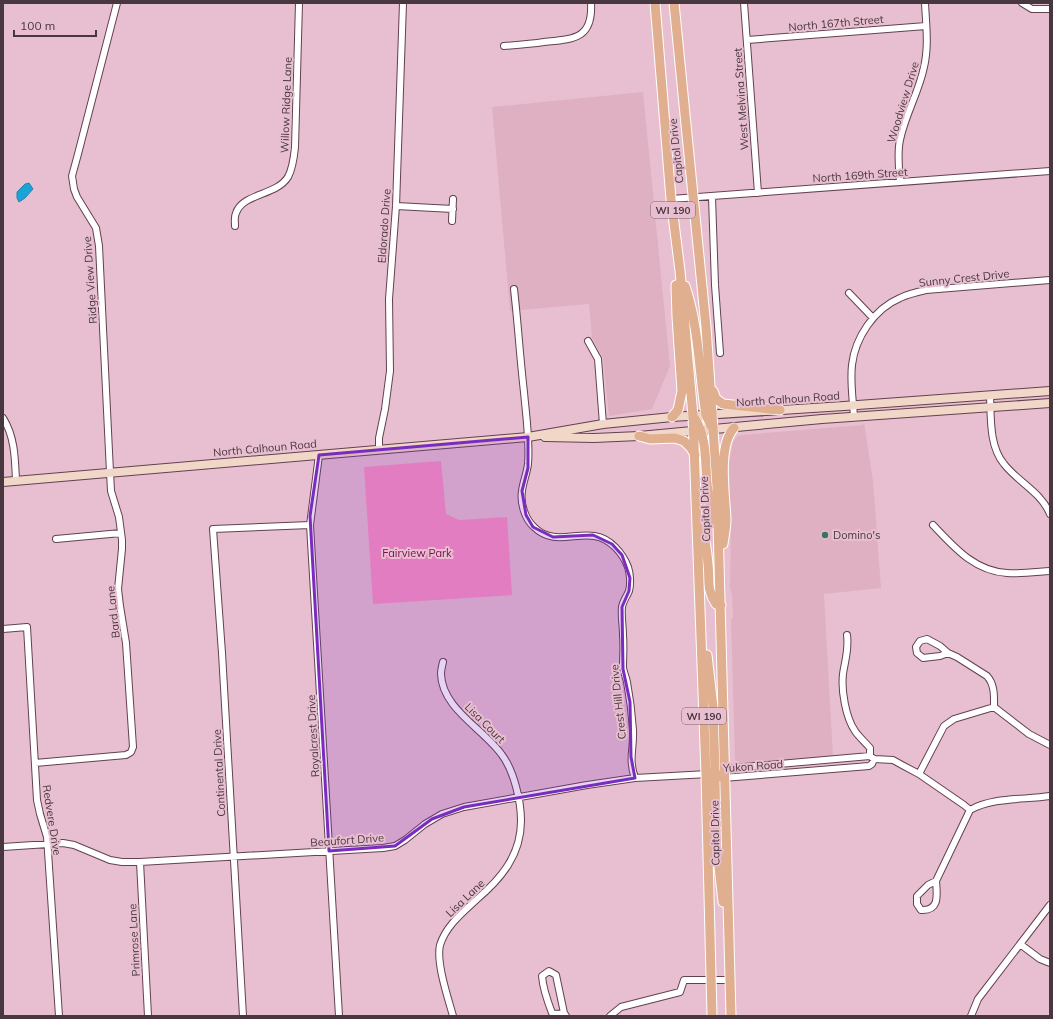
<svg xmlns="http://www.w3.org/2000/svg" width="1053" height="1019" font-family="Mulish,sans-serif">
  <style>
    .built { fill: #dfb0c2 }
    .green { fill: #fc91c2 }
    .water { fill: #19a3d9; stroke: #2783aa }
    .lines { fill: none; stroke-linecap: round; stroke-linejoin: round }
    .street-casing { stroke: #634150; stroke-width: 8 }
    .secondary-casing { stroke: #634150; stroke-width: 10 }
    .primary-casing { stroke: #fff; stroke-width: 11 }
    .street { stroke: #fff; stroke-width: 6 }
    .secondary { stroke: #f0d7c7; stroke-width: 8 }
    .primary { stroke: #e0af8f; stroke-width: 9 }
    .marked { fill: #7b2cbf; fill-opacity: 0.2; stroke: #7b2cbf; stroke-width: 3; stroke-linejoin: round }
    .poi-dot { fill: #367563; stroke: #e8bfd0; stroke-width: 1.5 }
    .labels { text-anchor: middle; stroke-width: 4; stroke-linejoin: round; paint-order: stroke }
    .shield { fill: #e8bfd0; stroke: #78606a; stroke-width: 1 }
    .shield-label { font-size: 10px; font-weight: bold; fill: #48373e }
    .street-label { font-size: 11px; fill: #48373e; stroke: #e8bfd0 }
    .poi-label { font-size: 11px; fill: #48373e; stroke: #e8bfd0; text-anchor: start }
    .park-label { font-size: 11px; fill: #7e094f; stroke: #e8bfd0 }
  </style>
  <rect width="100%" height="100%" fill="#e8bfd0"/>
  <path class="built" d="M643,92L670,366L652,409L609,416L603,358L592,338L589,304L510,311L492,107Z
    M864,423L873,481L881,588L824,594L833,756L739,764V762L735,760L731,620L733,617L732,595L730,588L731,522L729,464L733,442L738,436L742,435L862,425Z"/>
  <path class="green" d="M441,461L446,514L459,520L507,517L512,595L373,604L364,467Z"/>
  <path class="water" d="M29,183L33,189L25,198L19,202L17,198V192L25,184Z"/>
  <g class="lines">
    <g class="street-casing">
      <path id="street" d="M744,3L758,193
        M1022,3L1032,9H1050
        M747,40L926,26
        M504,46C517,45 531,44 544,42C574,39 593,39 591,3
        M900,182C899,168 897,153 900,140C905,115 919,92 924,67C929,46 926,24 925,3
        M712,197L715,285L720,353
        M671,199L1050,171
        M396,206L453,209
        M452,221L453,199
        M235,226C235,222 234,217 236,213C243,193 276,196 288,177C293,168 294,157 295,147L299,3
        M514,289C518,324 520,358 524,392C526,416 530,440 528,464C527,473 523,482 522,491C520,503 525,519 534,527C559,552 589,520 615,547C621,553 625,559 628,567C630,573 631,584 629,591C627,596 623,601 622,607C621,616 623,626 623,635C624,646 623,657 623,668C624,673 626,677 627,682C630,698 632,715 633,730C634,749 628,759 635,778
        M849,293L873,318
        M588,341L598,359L603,424
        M990,395C991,417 989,446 1004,464C1018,482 1041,492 1050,514
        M854,417C853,400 850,382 852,365C855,338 874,309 900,298C908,294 917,292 926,290L1050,280
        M3,418C15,437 15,459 16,481
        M379,450V438L385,409L390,371L389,299L396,206L403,3
        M319,455L310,525L339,1016
        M933,525C954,547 974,571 1007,573C1021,574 1036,572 1050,571
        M56,539L121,533
        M3,629L27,627L37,800L40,814L47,837L59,1016
        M847,635C849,650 845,660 843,674C841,691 846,718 855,731C859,737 865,742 870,748V756
        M927,639L940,646L948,653L940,656L923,658L917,653L916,647L920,641Z
        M948,653L957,657L987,676C995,685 994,696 994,707
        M443,662C442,666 441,671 441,674C442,709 484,729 502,755C514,771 521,801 521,821C521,855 501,879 476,900C462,913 446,926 440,945C436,963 448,998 453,1016
        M994,707L1029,734L1050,745
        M35,763L126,755L131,752L133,747L126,643L120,606L118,589L122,549V540L119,517L111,491L110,472L99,246L96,228L77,197L74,189L72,176L78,154L117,3
        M722,769L870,756L874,759L893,760L902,765L919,774L964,805L970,810
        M919,774L944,726L954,719L994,707
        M723,778L869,766L872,764L874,759
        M970,810C993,797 1024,800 1050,796
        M3,847L63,843L74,845L110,860L122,862H140L383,848L395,846L405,840L425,824L442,814L464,807L587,785L635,778L708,774
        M140,862L148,1016
        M936,881C937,895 940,911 921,910L917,904V896L928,885Z
        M936,881L970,810
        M1020,944L1040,959L1050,963
        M564,1013L558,1014L552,1013C547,1000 543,989 542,976L549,971L556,975L564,1013L566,1016
        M243,1016L222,653L213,529L310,525
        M610,1016L621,1007L680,992L684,980H730
        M971,1016L978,999L1050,905"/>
    </g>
    <g class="secondary-casing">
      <path id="secondary" d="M545,437L594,438L639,436L822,419L1050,403
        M3,482L528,437L603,424L672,417L844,406L1050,391"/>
    </g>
    <g class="primary-casing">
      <path id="primary" d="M655,3L671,199L680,271L693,416L706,775L712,1016
        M674,3L706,327L717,487L731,1016
        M685,286C699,327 699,372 706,415L711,426
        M713,391L716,399L723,404L780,410
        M672,417L678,410L682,391L677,317L676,285
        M695,419C707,438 705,461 707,483C708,496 711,510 714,523
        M639,436L650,439L675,438L684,441L691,448L695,455
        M702,529C705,540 707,552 708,564C710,580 706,589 716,604L721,605
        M723,544C724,536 726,528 726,519C725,496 717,446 734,428
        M707,655L713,707L715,771L718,777
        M712,772L715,777L716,841L723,902"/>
    </g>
    <use href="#street" class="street"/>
    <use href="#secondary" class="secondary"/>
    <use href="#primary" class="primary"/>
  </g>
  <path class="marked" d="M528,437V468L522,491L526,515L533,527L553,537L593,535L612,544L622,555L630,578L629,591L622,607L623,669L630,702L631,757L635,778L464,807L432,819L395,846L329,851L310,516L319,455Z"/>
  <circle class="poi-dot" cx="825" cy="535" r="4"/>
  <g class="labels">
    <g class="shield">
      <rect x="651" y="202" width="44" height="16" rx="3"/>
      <rect x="682" y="708" width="44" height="16" rx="3"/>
    </g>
    <g class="shield-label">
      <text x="673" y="214">WI 190</text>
      <text x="704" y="720">WI 190</text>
    </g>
    <g class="street-label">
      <text transform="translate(836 23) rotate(-5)" y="4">North 167th Street</text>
      <text transform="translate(741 99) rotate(-94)" y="4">West Melvina Street</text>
      <text transform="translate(903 102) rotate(-73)" y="4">Woodview Drive</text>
      <text transform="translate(286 105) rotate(-88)" y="4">Willow Ridge Lane</text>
      <text transform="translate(676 151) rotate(-96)" y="4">Capitol Drive</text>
      <text transform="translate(860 175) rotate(-4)" y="4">North 169th Street</text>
      <text transform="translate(384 226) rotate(-86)" y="4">Eldorado Drive</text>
      <text transform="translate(964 278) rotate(-6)" y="4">Sunny Crest Drive</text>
      <text transform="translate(90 280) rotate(-94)" y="4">Ridge View Drive</text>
      <text transform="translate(788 399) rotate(-4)" y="4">North Calhoun Road</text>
      <text transform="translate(265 448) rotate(-5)" y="4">North Calhoun Road</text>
      <text transform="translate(705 509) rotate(-92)" y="4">Capitol Drive</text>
      <text transform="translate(113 612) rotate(-96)" y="4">Bard Lane</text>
      <text transform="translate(618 702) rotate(-96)" y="4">Crest Hill Drive</text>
      <text transform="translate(485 723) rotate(45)" y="4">Lisa Court</text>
      <text transform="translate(313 736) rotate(-93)" y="4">Royalcrest Drive</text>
      <text transform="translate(753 766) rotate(-4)" y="4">Yukon Road</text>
      <text transform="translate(219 773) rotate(-93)" y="4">Continental Drive</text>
      <text transform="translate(52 820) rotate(81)" y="4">Redvere Drive</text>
      <text transform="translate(715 833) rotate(-91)" y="4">Capitol Drive</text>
      <text transform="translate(347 840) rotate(-4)" y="4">Beaufort Drive</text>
      <text transform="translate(465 898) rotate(-44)" y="4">Lisa Lane</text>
      <text transform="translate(134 940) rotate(-93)" y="4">Primrose Lane</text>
    </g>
    <g class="poi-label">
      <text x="833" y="539">Domino's</text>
    </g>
    <g class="park-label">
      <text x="417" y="557">Fairview Park</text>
    </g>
  </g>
  <rect width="1053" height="1019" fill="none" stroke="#48373e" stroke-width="8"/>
  <path d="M14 30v6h82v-6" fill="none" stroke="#48373e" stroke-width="2"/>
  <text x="20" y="30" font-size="12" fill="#48373e" stroke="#e8bfd0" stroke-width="3" paint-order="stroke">100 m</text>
</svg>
